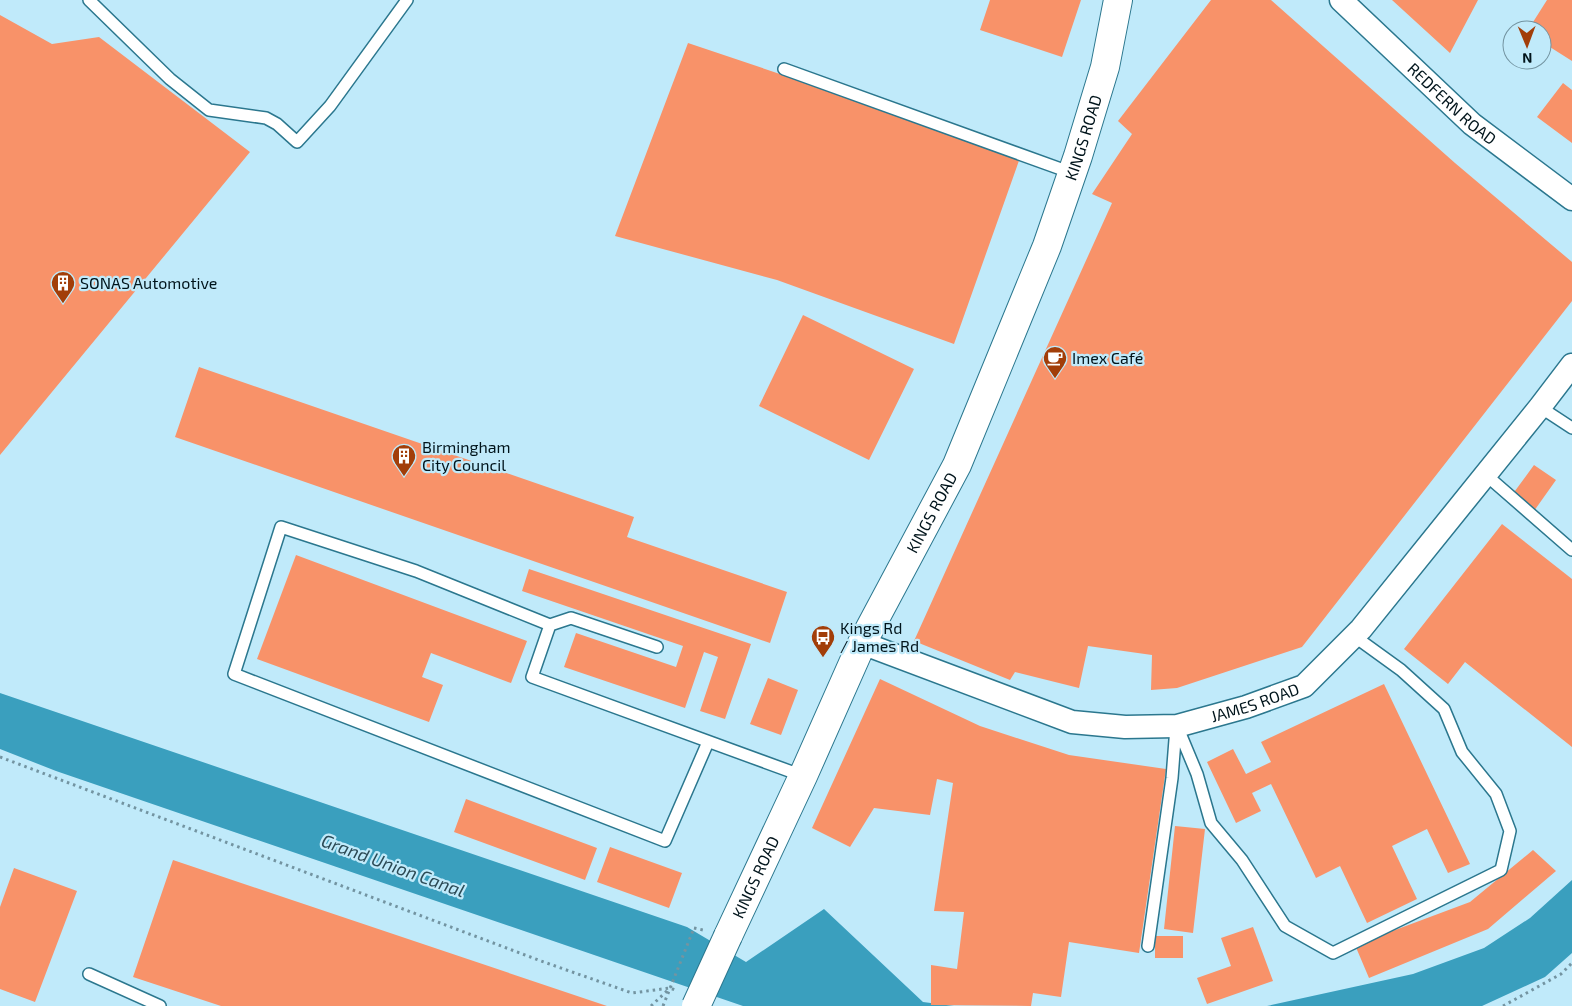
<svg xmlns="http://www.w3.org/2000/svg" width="1572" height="1006" font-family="'Exo 2',sans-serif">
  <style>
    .water { fill: #3a9fbe }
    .building { fill: #f89269 }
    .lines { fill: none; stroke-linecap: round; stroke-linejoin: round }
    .lane-casing { stroke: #2b778e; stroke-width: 14 }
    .street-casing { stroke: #2b778e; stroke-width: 25 }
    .secondary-casing { stroke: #2b778e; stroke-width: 30 }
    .path { stroke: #7394a1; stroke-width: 3; stroke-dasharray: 2.5 4; stroke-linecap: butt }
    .lane { stroke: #fff; stroke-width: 11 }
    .street { stroke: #fff; stroke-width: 22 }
    .secondary { stroke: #fff; stroke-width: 28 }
    .secondary-bridge-casing { stroke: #2b778e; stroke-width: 30; stroke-linecap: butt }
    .path-bridge { stroke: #7394a1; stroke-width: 3; stroke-dasharray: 2.5 4; stroke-linecap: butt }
    .secondary-bridge { stroke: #fff; stroke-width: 28 }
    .labels { text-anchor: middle; stroke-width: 4.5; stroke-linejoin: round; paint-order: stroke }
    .street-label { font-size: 16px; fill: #00141b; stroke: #c0eafa }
    .poi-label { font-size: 16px; fill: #00141b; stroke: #c0eafa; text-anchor: start }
    .water-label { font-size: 18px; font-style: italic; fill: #2c4a55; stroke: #c0eafa }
  </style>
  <rect width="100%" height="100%" fill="#c0eafa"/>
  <path class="water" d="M0,693L687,927L746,962L824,909L923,1002L954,1006H743L56,771L0,749Z
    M1572,880V953L1545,977L1482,1006H1267L1413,974L1484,948L1530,918Z"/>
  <path class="building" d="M990,0H1081L1062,57L980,30Z
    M1211,0H1271L1455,163L1572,262V301L1302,647L1177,688L1151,690L1152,655L1088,646L1079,688L1015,672L1010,680L914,641L1112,203L1092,194L1132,134L1118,121Z
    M1392,0H1478L1450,53Z
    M1547,0H1572V61L1542,42V30H1528Z
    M0,15L52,44L99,37L250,152L0,455Z
    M688,43L1021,155L954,344L777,280L615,236Z
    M1563,83L1572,90V143L1537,117Z
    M803,315L914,369L869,460L759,406Z
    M199,367L634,517L627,537L787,592L770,643L175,437Z
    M1534,465L1556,480L1534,511L1512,495Z
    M1502,524L1572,579V747L1465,662L1448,684L1404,649Z
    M296,555L527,641L511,683L431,653L422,677L443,685L429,722L257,659Z
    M529,569L751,644L725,719L700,711L718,657L704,652L685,708L564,667L576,633L676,667L683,646L522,591Z
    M768,678L798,690L781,735L750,724Z
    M880,679L980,726L1069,755L1166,769L1139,953L1069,942L1061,997L1033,993L1031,1006L931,1005V965L957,969L964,912L934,911L953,783L937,779L930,815L874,808L850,847L812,828Z
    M1384,684L1470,864L1448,873L1427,829L1392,846L1417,899L1367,923L1340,866L1316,878L1271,784L1252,793L1261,811L1236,823L1207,762L1233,749L1246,774L1271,762L1261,742Z
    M466,799L597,848L585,880L454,832Z
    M1175,826L1205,829L1193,933L1164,929Z
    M610,847L682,873L669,908L597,882Z
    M1533,850L1556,871L1488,929L1369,978L1355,945L1470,902Z
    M173,860L607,1006H221L133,977Z
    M14,868L77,891L35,1002L0,989V907Z
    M1253,927L1273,981L1207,1004L1197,978L1231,966L1221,938Z
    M1155,936H1183V958H1155Z"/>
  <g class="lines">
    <g class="lane-casing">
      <path id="lane" d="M89,0L170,79L209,110L266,118L277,124L297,142L330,106L407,0
        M784,69L1072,173
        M1540,407L1572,428
        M1486,475L1572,550
        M550,625L571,618L657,647
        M1177,726L1197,774L1211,823L1242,860L1285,926L1333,953L1501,870L1510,831L1496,794L1462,752L1444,709L1401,670L1354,636
        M708,742L665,841L234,674L281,527L416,571L550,625L532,677L803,776
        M1148,946L1172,778L1176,727
        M89,974L160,1006"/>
    </g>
    <g class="street-casing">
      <g id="street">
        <path id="s1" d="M1341,0L1472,124L1572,199"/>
        <path id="s2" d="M862,643L1072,722L1125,727L1177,726L1246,707L1304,686L1361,629L1540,407L1572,365"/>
      </g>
    </g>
    <g class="secondary-casing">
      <g id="secondary">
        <path id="s3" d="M728,936L803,776L862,643L957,465L1047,246L1078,156L1105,67L1118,0"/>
      </g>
    </g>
    <path class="path" d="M0,757L541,961L632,993L670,988L675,990
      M694,928L703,930
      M651,1006L670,988
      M1503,1006L1561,974L1572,963"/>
    <use href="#lane" class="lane"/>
    <use href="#street" class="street"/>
    <use href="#secondary" class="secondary"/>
    <g class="secondary-bridge-casing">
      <path id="secondary-bridge" d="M696,1006L728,936"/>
    </g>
    <path class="path-bridge" d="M663,1006L694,928"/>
    <use href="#secondary-bridge" class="secondary-bridge"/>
  </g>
  <defs>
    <g id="building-pin" transform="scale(1.25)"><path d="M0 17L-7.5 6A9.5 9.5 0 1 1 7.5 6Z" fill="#a23e09" stroke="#c0eafa"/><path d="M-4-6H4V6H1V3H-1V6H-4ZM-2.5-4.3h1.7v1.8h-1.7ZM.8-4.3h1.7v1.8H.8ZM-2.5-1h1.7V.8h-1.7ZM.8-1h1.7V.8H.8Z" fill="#fff"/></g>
    <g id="cafe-pin" transform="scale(1.25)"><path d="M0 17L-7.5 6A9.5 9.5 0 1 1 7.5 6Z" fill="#a23e09" stroke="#c0eafa"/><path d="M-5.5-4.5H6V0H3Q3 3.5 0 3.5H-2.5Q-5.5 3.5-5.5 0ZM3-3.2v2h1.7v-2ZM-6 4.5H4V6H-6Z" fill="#fff"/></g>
    <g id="bus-pin" transform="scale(1.25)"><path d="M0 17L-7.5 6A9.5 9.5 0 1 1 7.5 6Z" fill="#a23e09" stroke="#c0eafa"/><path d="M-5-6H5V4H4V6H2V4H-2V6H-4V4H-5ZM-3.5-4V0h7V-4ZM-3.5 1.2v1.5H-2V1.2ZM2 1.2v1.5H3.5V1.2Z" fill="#fff"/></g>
  </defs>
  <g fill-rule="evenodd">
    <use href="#building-pin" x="63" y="283"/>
    <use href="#cafe-pin" x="1055" y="358"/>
    <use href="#building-pin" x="404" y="456"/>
    <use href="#bus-pin" x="823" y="637"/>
  </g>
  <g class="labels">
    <g class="street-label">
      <text dy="6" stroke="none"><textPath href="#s1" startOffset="152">REDFERN ROAD</textPath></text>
      <text dy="6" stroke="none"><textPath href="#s3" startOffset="875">KINGS ROAD</textPath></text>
      <text dy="6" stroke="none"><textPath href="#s3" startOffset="470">KINGS ROAD</textPath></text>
      <text dy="6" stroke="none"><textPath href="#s2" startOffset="411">JAMES ROAD</textPath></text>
      <text dy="6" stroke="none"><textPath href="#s3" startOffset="65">KINGS ROAD</textPath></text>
    </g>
    <g class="poi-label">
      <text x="80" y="289">SONAS Automotive</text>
      <text x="1072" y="364">Imex Café</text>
      <text x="422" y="453">Birmingham<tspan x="422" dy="18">City Council</tspan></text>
      <text x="840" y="634">Kings Rd<tspan x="840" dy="18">/ James Rd</tspan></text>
    </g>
    <g class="water-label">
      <text transform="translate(393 866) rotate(20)" y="6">Grand Union Canal</text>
    </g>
  </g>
  <g transform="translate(1527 45) rotate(179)"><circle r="24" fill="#c0eafa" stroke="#7394a1"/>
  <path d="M0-4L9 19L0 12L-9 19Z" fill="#a23e09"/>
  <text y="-8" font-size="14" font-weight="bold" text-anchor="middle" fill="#00141b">N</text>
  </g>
</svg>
